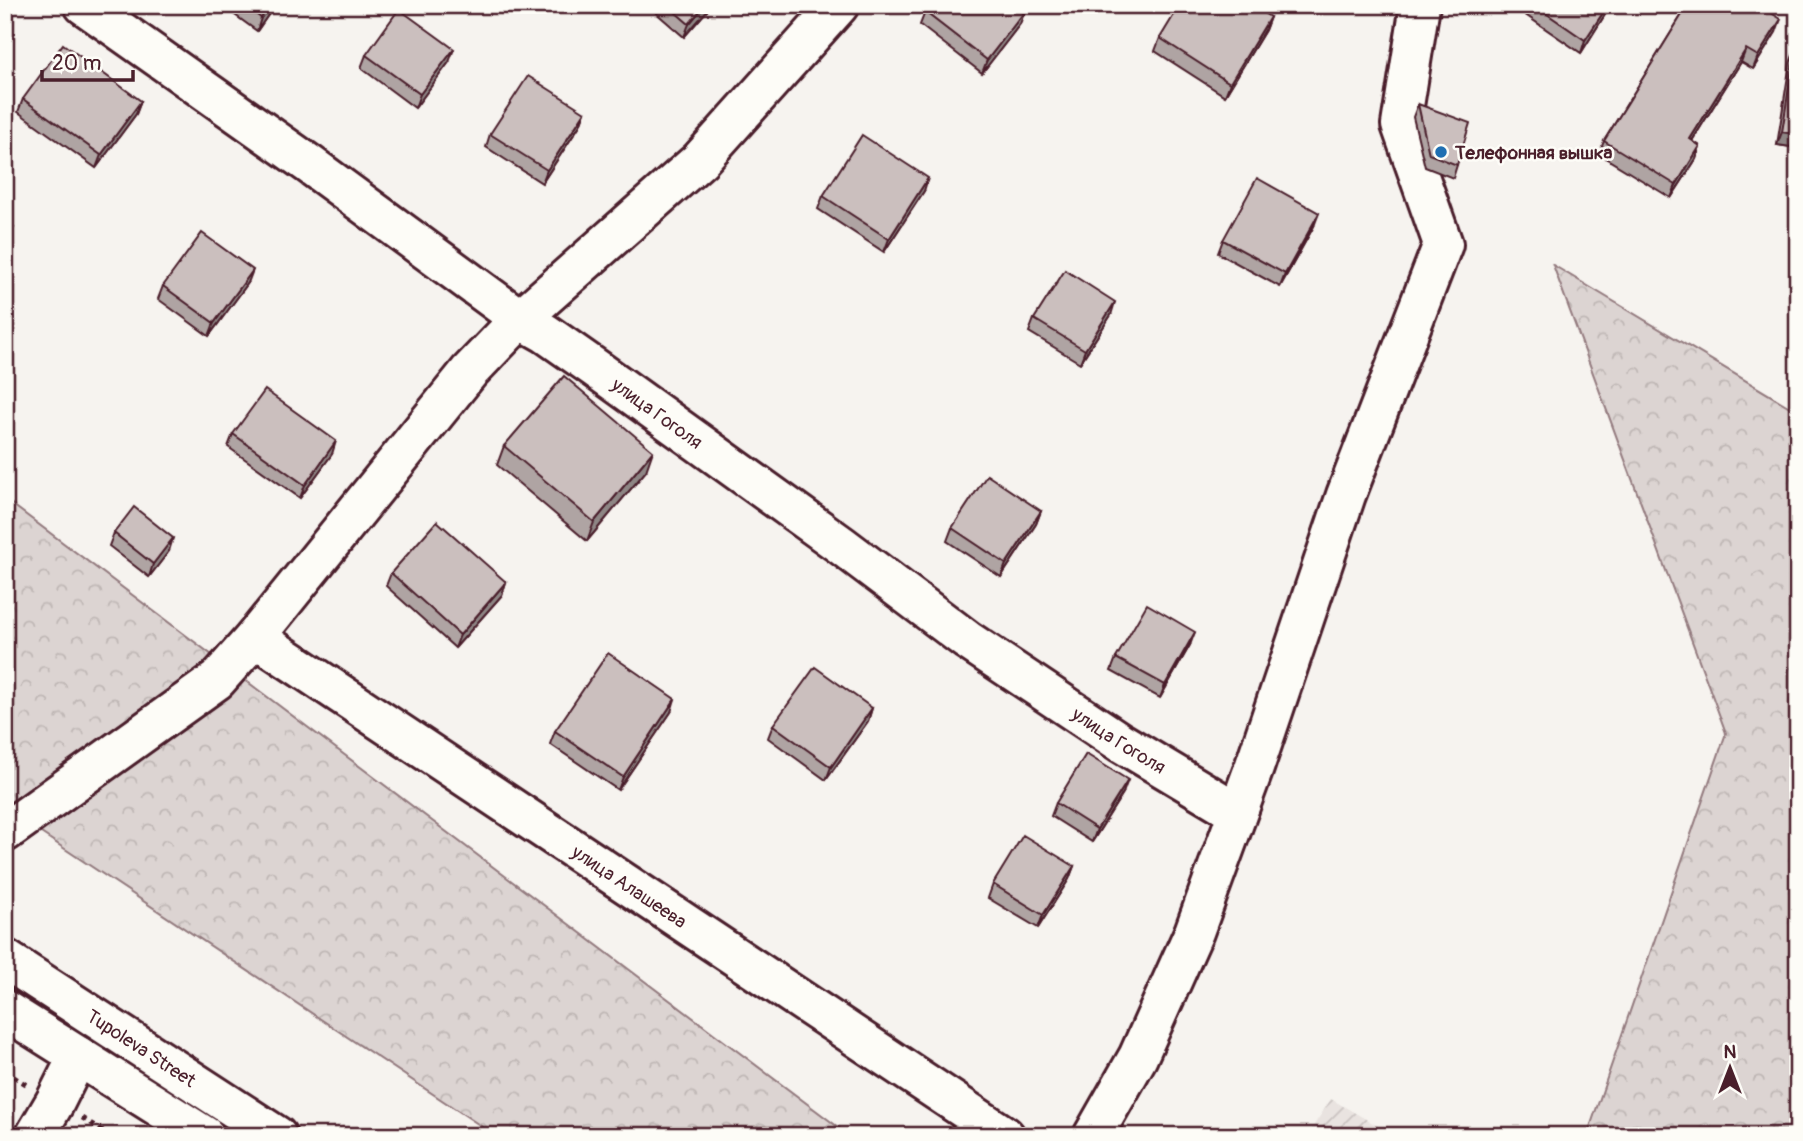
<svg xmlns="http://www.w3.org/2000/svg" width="1803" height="1141" font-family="Pangolin,sans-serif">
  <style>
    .industrial { fill: url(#industrial-furrows) }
    .forest { fill: url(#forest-crowns); stroke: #937a7e; stroke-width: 2 }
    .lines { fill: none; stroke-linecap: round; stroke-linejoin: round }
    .minor-casing { stroke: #4a1f2b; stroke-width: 44 }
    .major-casing { stroke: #4a1f2b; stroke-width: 44 }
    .path { stroke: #4a1f2b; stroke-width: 4.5; stroke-dasharray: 5 5; stroke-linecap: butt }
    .minor { stroke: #fdfcf7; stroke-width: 38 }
    .major { stroke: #fdfcf7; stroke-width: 38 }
    .wall { fill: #afa4a3; stroke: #4a1f2b; stroke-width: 2 }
    .shaded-wall { fill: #8e8685; stroke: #4a1f2b; stroke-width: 2 }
    .building { fill: #cbbfbe; stroke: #4a1f2b; stroke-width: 2 }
    .poi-dot { fill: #1f6fb2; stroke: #fdfcf7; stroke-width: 2.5 }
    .labels { text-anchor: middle; stroke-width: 5; stroke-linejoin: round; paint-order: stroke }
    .poi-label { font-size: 19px; font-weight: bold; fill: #4a1f2b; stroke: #fdfcf7; text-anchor: start }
    .street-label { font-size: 19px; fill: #4a1f2b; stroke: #fdfcf7 }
  </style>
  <defs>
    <pattern id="industrial-furrows" width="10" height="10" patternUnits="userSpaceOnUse" patternTransform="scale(1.75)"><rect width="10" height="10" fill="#e9e3e0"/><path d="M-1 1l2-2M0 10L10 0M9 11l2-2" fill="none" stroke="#c9c2c0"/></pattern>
    <pattern id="forest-crowns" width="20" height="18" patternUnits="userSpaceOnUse" patternTransform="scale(1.75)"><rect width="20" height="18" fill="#dcd4d2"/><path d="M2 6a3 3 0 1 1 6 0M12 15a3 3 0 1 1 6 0" fill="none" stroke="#beb6b4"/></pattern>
  </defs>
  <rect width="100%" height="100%" fill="#f6f3ef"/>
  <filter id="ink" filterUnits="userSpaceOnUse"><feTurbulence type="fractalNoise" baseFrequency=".0143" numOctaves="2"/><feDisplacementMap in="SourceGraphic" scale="14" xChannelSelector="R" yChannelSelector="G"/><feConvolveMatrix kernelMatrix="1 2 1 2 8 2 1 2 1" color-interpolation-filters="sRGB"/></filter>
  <g filter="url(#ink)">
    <path class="industrial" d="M1331,1099L1395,1136H1307Z"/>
    <path class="forest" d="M1553,265L1798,412V1136H1587L1726,733Z
      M5,499L850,1136H496L5,809Z"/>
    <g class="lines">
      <g class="minor-casing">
        <g id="minor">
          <path id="s1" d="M84,5L309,164L520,319L545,333L595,368L841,545L967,640L1120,742L1237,812"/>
          <path id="s2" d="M255,637L1005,1136"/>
          <path d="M5,832L217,680L255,637L469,372L520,319L700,160L839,5"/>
          <path d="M35,1136L55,1102L78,1056"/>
          <path d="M1093,1136L1138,1057L1194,932L1254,768L1346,495L1443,244L1401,125L1420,5"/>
        </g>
      </g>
      <g class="major-casing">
        <g id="major">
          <path id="s3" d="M5,959L277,1136"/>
          <path d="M5,1010L205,1136"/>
        </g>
      </g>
      <path class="path" d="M5,1071L27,1085
        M82,1118L112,1136"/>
      <use href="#minor" class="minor"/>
      <use href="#major" class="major"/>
    </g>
    <path class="wall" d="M221,5H275L257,31Z
      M647,5H712L684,37Z
      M1511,5H1611L1581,53Z
      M1688,5L1776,32L1753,69L1741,62L1692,141L1700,146L1696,159L1671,198L1599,154L1604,141Z
      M925,12L1020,24L982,73L920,25Z
      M1270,17L1265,30L1225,96L1155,51L1160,38Z
      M1795,50L1798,148L1777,145L1790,63Z
      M366,55L449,62L415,108L361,68Z
      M23,99L141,101L136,114L96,168L18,112Z
      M1418,104L1457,165L1453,178L1425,167L1413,117Z
      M585,112L580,125L542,183L486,147L490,134Z
      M924,191L884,252L818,209L823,196Z
      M1314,226L1280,287L1218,253L1223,240Z
      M248,283L209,336L158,299L163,286Z
      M1111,315L1080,363L1029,332L1034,319Z
      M233,434L332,454L300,498L228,447Z
      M504,446L646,471L587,541L497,465Z
      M1041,511L1036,524L1001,577L947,541L952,528Z
      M114,533L169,551L149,577L109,546Z
      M391,573L506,582L502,595L455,648L386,586Z
      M1190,645L1160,698L1111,671L1116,658Z
      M872,708L868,721L826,780L768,738L773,725Z
      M671,712L618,790L550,744L555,731Z
      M1123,793L1092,842L1051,816L1056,803Z
      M1074,866L1069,879L1038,928L988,898L993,884Z"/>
    <path class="shaded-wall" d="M270,5H275L257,31L261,18Z
      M705,5H712L684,37L689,24Z
      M1608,5H1611L1581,53L1585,40Z
      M1025,11L1020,24L982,73L987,60Z
      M1270,17L1265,30L1225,96L1230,83Z
      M1781,19L1776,32L1753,69L1758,56Z
      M454,49L449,62L415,108L420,94Z
      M1746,49L1741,62L1685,152L1690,139Z
      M141,101L136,114L96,168L101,155Z
      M585,112L580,125L542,183L547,170Z
      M1782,132L1798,134V148L1777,145Z
      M1700,146L1696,159L1671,198L1676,185Z
      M928,178L924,191L884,252L889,239Z
      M1319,213L1314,226L1280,287L1285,274Z
      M14,227L9,240L5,246V240Z
      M253,270L248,283L209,336L214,323Z
      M1115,302L1111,315L1080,363L1085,350Z
      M336,441L332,454L300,498L305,485Z
      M653,451L646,471L587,541L594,522Z
      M1041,511L1036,524L1001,577L1006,564Z
      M173,538L169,551L149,577L153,564Z
      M506,582L502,595L455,648L460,635Z
      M1195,632L1190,645L1160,698L1165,685Z
      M675,699L671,712L618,790L623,777Z
      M872,708L868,721L826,780L831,767Z
      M1128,780L1123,793L1092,842L1097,829Z
      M1074,866L1069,879L1038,928L1043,915Z"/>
    <path class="building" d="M244,5H270L261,18Z
      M667,5H705L689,24Z
      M931,5H1018L1025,11L987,60L925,12Z
      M1180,5H1251L1270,17L1230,83L1160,38Z
      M1534,5H1608L1585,40Z
      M1688,5H1758L1781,19L1758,56L1746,49L1690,139L1700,146L1676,185L1604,141Z
      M399,9L454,49L420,94L366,55Z
      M63,44L141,101L101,155L23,99Z
      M1795,50H1798V134L1782,132Z
      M528,76L585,112L547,170L490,134Z
      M1418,104L1470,123L1457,165L1429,154Z
      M862,135L928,178L889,239L823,196Z
      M1257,178L1319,213L1285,274L1223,240Z
      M5,221L14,227L5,240Z
      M202,233L253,270L214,323L163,286Z
      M1065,270L1115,302L1085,350L1034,319Z
      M564,376L653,451L594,522L504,446Z
      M265,390L336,441L305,485L233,434Z
      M987,475L1041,511L1006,564L952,528Z
      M134,507L173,538L153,564L114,533Z
      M437,521L506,582L460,635L391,573Z
      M1147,604L1195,632L1165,685L1116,658Z
      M608,653L675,699L623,777L555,731Z
      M815,667L872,708L831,767L773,725Z
      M1086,754L1128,780L1097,829L1056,803Z
      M1023,835L1074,866L1043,915L993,884Z"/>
  </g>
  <circle class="poi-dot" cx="1441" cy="152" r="7"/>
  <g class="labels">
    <g class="poi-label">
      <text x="1455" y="159">Телефонная вышка</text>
    </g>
    <g class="street-label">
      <text dy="7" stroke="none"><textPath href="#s1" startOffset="704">улица Гоголя</textPath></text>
      <text dy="7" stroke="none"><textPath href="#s1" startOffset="1270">улица Гоголя</textPath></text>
      <text dy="7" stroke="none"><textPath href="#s2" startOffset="450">улица Алашеева</textPath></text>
      <text dy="7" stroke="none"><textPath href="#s3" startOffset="163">Tupoleva Street</textPath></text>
    </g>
  </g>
  <rect width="1803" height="1141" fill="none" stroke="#fdfcf7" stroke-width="28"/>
  <rect x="14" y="14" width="1775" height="1113" fill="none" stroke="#4a1f2b" stroke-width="2.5" filter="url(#ink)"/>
  <g transform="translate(1730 1068)" stroke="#fdfcf7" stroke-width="5" paint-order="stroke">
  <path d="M0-5L12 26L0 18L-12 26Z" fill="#4a1f2b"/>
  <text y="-10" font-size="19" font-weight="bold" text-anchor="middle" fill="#4a1f2b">N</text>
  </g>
  <path d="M42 70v10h91v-10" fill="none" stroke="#4a1f2b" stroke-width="3.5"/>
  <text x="52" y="70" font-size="21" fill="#4a1f2b" stroke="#fdfcf7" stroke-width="5" paint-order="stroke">20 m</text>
</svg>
